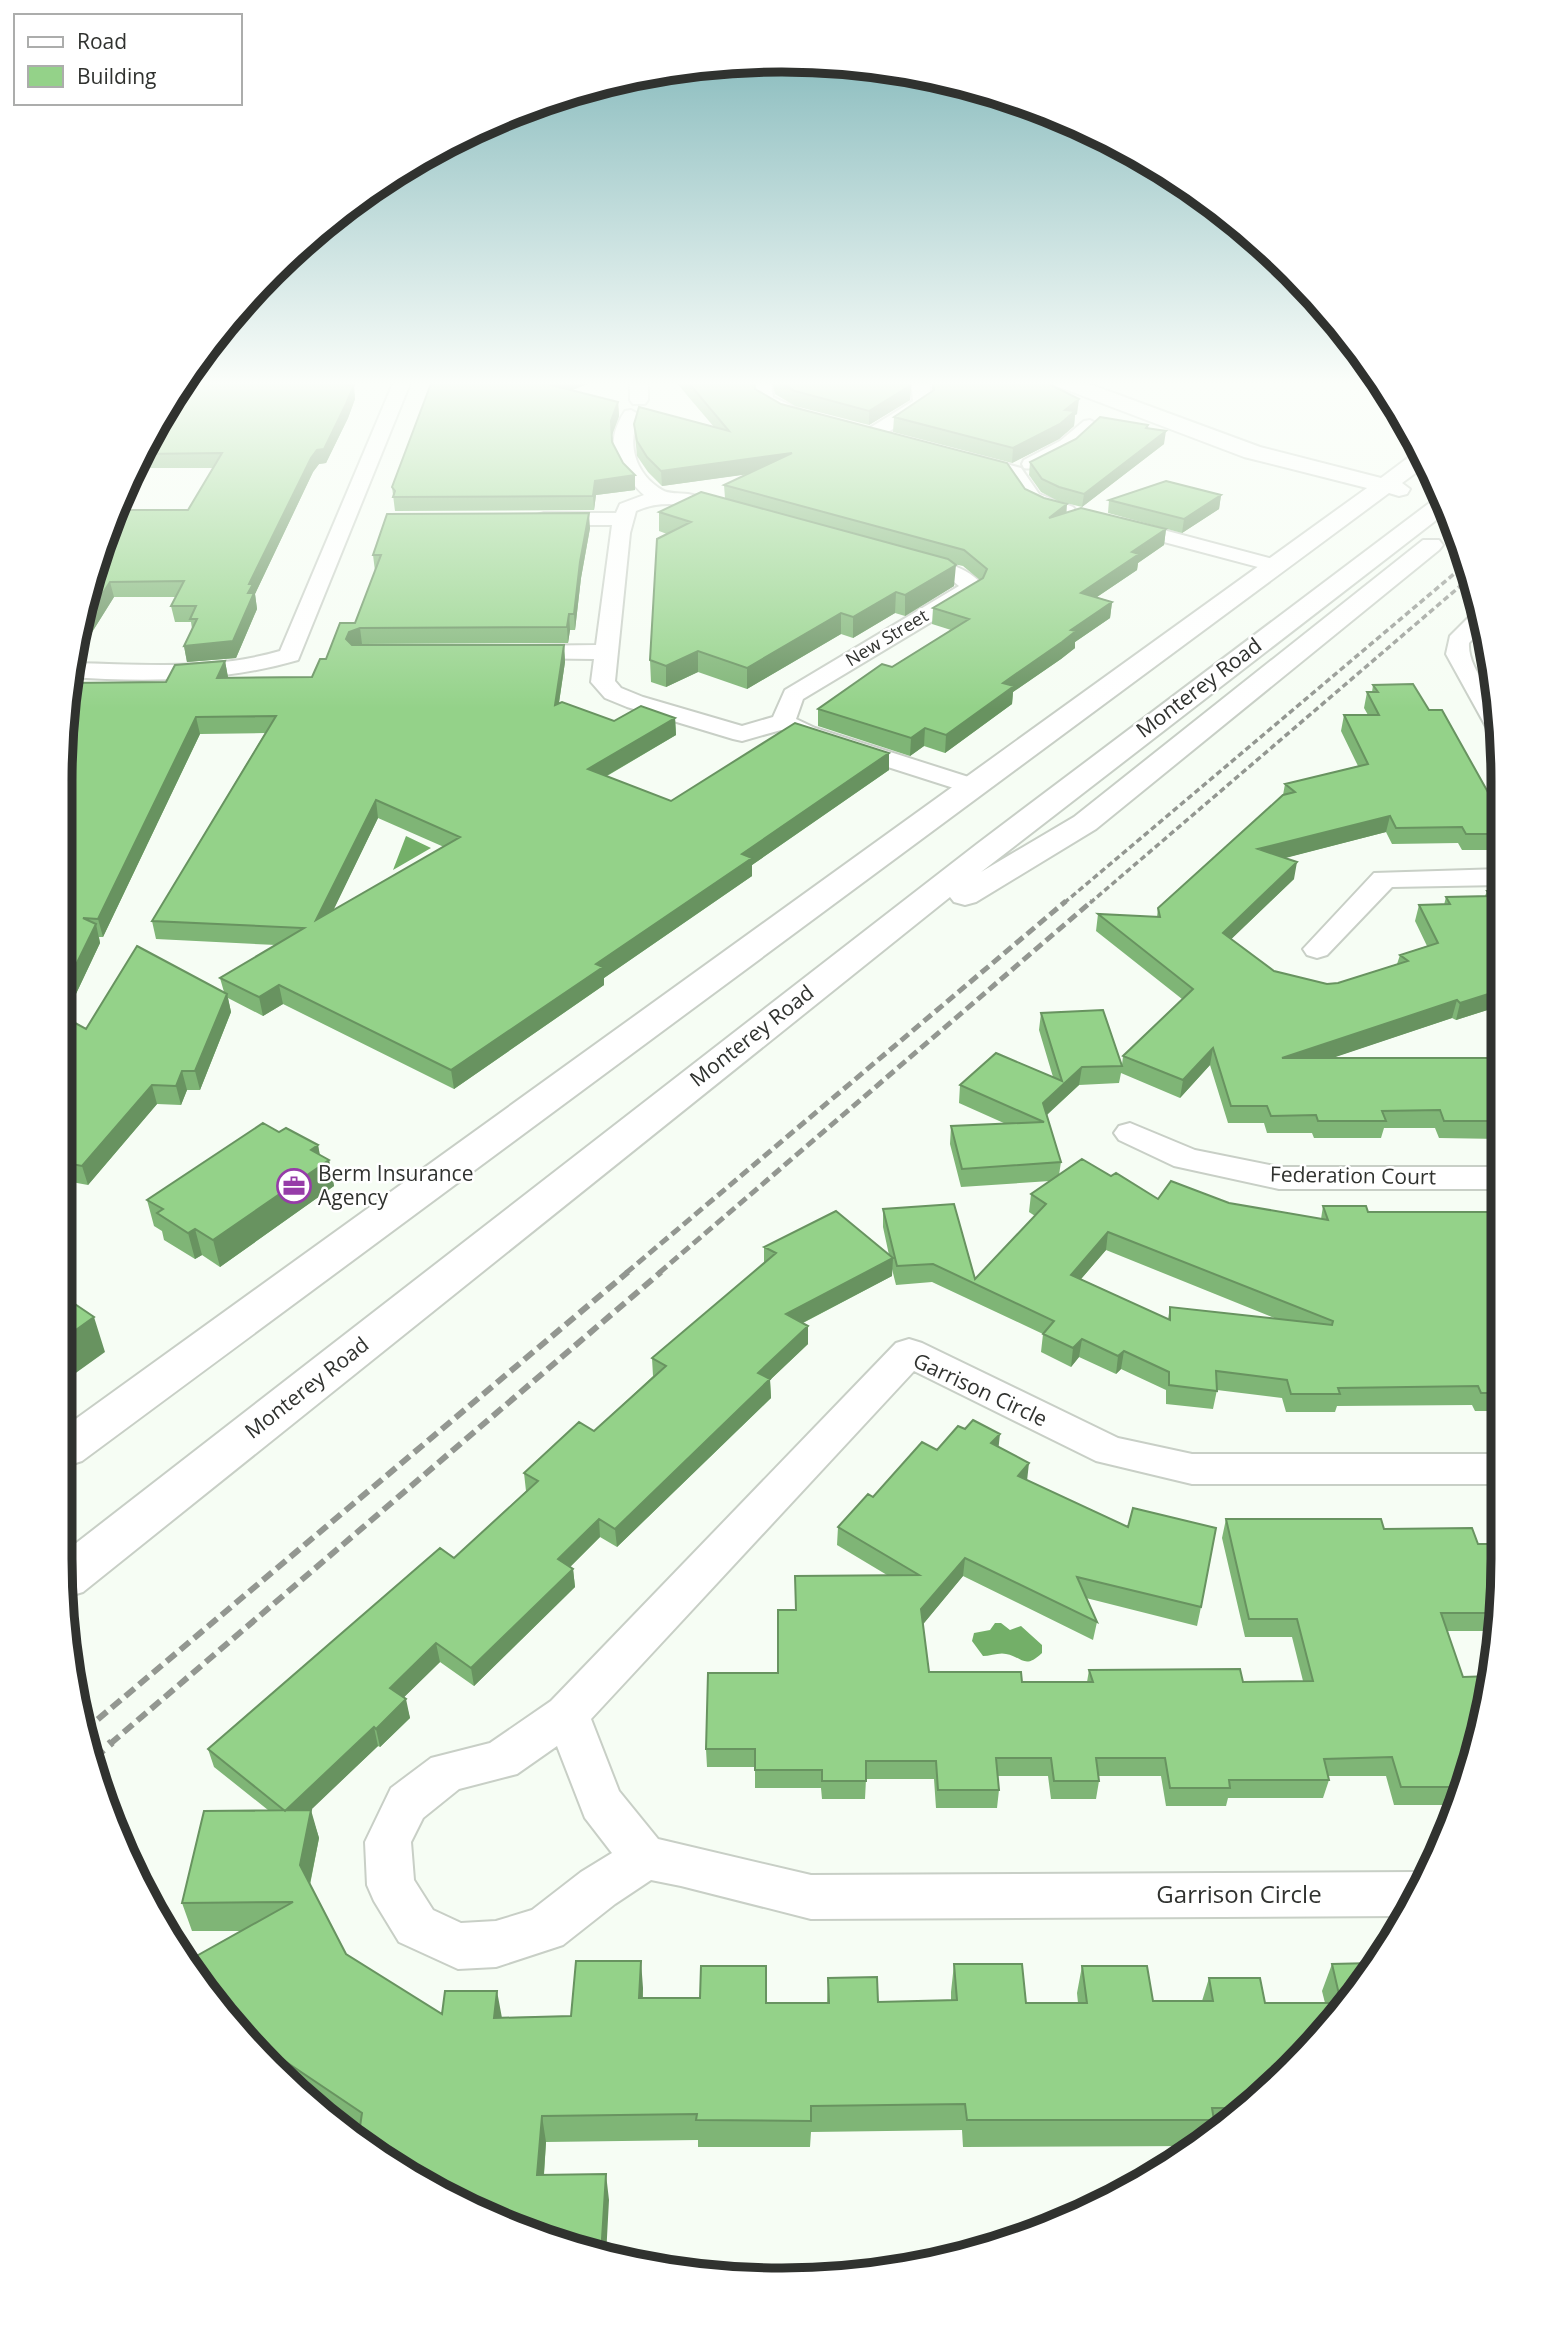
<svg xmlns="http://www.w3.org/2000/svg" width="1563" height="2340" font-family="'Open Sans',sans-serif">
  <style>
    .water { fill: #73af68 }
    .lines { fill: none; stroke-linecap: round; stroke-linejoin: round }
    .minor-casing { stroke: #c8cfc6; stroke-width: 4 }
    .primary-casing { stroke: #c8cfc6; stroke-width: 4 }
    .minor { fill: #fff; fill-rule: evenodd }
    .primary { fill: #fff; fill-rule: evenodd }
    .rail-far3 { stroke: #939791; stroke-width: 3.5; stroke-dasharray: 6 3.5; stroke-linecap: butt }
    .rail-far2 { stroke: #939791; stroke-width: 5; stroke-dasharray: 10 5; stroke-linecap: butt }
    .rail-far1 { stroke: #939791; stroke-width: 6; stroke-dasharray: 12 6; stroke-linecap: butt }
    .rail { stroke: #939791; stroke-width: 8; stroke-dasharray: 16 8; stroke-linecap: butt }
    .wall { fill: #7fb576; fill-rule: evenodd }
    .shaded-wall { fill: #689360 }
    .building { fill: #94d289; stroke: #689360; stroke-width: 2; fill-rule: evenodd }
    .labels { text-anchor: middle; stroke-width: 5; stroke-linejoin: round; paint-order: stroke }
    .far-street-label { font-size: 18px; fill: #30322f; stroke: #fff }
    .street-label { font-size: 21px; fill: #30322f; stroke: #fff }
    .poi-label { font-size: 21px; fill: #30322f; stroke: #fff; text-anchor: start }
    .near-street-label { font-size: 24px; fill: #30322f; stroke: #fff }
    .rim { fill: none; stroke: #30322f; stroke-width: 9 }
  </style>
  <rect width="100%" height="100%" fill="#f6fdf4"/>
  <path class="water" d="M406,836L431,848L393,870Z
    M995,1623H1001L1010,1630L1021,1626L1042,1645V1653C1024,1670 1023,1657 1006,1654C1000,1652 990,1656 983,1656L972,1641L974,1633L990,1630Z"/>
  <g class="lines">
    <g class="minor-casing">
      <path id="minor" d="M394,381H411L298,660C223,682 145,682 68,677L70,663C141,664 212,671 280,651Z
        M630,381H648V400L645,404H633L630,400Z
        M753,381H771L773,397L805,412L808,416L799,421L766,409L755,399Z
        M911,381H929L931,403L928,407L877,439H865L862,435L865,431L913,401Z
        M631,410L640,415C626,442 634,473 662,490C668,494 680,493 688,494C704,497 720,502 736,506L739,510L736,514C726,517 718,513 708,510C684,504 660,500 636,511L630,533L615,681L621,688L643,697L742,726L773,717L785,690L959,586L948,577L906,565L903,561L906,557L913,555C937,561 968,565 984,587L981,592L803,699L796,719L815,728L981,781L985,786L981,791L972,794L963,791L797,738L781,730L742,741L733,739L627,707L605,698L591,682L594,659L512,658L509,653L512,648L520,646L596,645L612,525H544L537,523L534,519L537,515L544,513H616L620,504L644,495C617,469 602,445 625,411Z
        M1090,420L1099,425C1087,441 1044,473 1024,468L1022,464L1024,460L1060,441L1084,421Z
        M970,454L1021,468L1039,494L1073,507L1076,511L1073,515L1066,517L1025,502L1007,476L963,464L961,460Z
        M1122,519L1280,561L1283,565L1280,569L1273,571L1115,529L1112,525L1115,521Z
        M1481,610L1484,627L1469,643C1467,675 1508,701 1501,739L1492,737L1489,732L1446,654L1450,636L1475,611Z
        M1501,869V885L1392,887L1327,955L1317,958L1307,955L1303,949L1374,873Z
        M1130,1123L1195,1150L1279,1167H1500V1189H1279L1174,1166L1119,1140L1114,1133L1119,1126Z
        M909,1339L922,1343L1118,1438L1192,1454H1498V1484H1192L1096,1461L914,1371L591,1719L619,1791L658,1839L811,1875L1418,1872L1430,1876L1403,1916L811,1919L681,1886L651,1880L615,1904L563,1945L496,1967L458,1969L399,1942L374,1901L367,1885L365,1842L391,1788L431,1758L490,1743L551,1701L896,1343ZM557,1746L585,1818L612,1853L581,1872L532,1910L496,1921L461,1923L433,1910L414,1880L411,1842L423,1818L459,1789L517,1774Z"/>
    </g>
    <g class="primary-casing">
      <path id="primary" d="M1051,381H1081L1260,447L1381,478L1417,451L1422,450L1429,463L1402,483L1410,489L1407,494L1399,496L1389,493L82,1461L66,1466V1426L1367,488L1244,457L1054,385Z
        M1442,497L1448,511L981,872L1074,817L1423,540H1439L1443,545L1439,550L1096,829L976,902L965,905L954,902L950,897L83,1592L66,1597V1551L977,844L1436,498Z"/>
    </g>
    <use href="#minor" class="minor"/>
    <use href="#primary" class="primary"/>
    <path class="rail-far3" d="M1064,903L1467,563
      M1090,903L1472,576"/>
    <path class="rail-far2" d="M626,1273L1066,901
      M659,1273L1092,901"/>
    <path class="rail-far1" d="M84,1731L628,1272
      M110,1744L661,1272"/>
    <path class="rail" d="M91,1760L112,1742"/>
  </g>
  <path class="wall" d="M188,381L354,387L355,399L348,418L326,463L319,464L313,472L255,594L257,609L236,658L187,662L184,646L192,629L191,622H175L171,606L176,597H114L89,637H83L72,654L84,594L188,510L213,468H132L134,463Z
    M432,381H595L572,390L618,402L619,416L612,435V442L635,490L596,495L594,510L395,511L392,487Z
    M675,381H754L755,389L781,404L1025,489L1067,512L1166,529L1164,545L1138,563L1137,570L1097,597L1112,602L1110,618L1075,642V648L1061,659L1013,692L1012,704L945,753L924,746L910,756L818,726V709L892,667L951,630L932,624L933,608L980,580L963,566L954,564V586L905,616L895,613L853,638L841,634L747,689L698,672L666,687L651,682L650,660L667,534L659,531V512L725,498L724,485L747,474L662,486L648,472L637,456L634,424L714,427Z
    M772,381H911L910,400L869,425L795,406L775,394Z
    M932,381H1043L1077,414L1075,415L1074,426L1059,439L1012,463L893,432L894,417L932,391Z
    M1148,425V428L1164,444L1082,507L1058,501L1041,492L1029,475L1030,462Z
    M1221,495L1219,509L1182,533L1108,513L1109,500Z
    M590,528L581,578L575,630H570L568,643L362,644L359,645H564L565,662L559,703L614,721L675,718L676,735L607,776L671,801L889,753V770L752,865V876L604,978V985L454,1089L283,1004L263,1016L228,998L231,1012L200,1090H187L181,1105L157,1104L88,1185L66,1181V1018L86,1029L224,992L220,978L276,945L156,939L152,921L265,733L200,734L103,937H99L100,943L66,1015V687L166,682L225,661L228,678L312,677L355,623L375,571L373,555ZM378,818L444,847L333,910Z
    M1373,685L1429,710L1489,794L1502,798L1501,840H1497L1495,850H1462L1458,843L1392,844L1386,832L1284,858L1294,879L1231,939L1274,971L1327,984L1338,983L1397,964L1400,955L1427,946L1415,921L1419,905H1444L1446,897L1485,896L1487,891H1501V1008L1500,1006L1456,1020L1452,1018L1331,1058H1500V1139L1439,1138L1435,1128H1384L1381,1138H1314L1312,1133H1267L1264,1123H1228L1210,1065L1180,1098L1121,1073L1119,1083L1079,1085L1047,1115L1061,1162L1059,1175L1111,1176L1158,1199L1229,1203L1321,1219L1323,1206L1368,1212H1494L1495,1206H1500L1499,1411H1475L1472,1405L1337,1406L1335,1412H1286L1282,1398L1217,1390L1213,1409L1166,1404V1390L1121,1369L1116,1374L1079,1357L1071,1367L1041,1352L1043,1334L932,1282L896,1285L892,1269V1276L803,1323L808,1344L770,1380L771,1398L617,1547L600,1537L570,1567L573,1569L575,1587L474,1686L440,1662L404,1697L410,1718L380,1747L378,1746L310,1810L319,1838L310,1885L346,1954L442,2014L502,2017L571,2016L643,1988V1998L766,2003H827L828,1978L878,2002L951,2000V1992L954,1964L1026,2003H1078L1077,1993L1082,1966L1153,2001H1202L1209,1978L1265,2003H1325L1322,1991L1332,1964L1372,1963L1324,2035L1221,2131L1217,2134H1209L1207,2141L1199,2146L963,2147L962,2130L811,2132L810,2147H698V2140L546,2142L544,2175L609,2200L359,2132L300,2092L239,2035L242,1931H192L182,1903L268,1810L214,1767L208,1749L454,1558L526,1491L524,1473L594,1431L653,1376L652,1358L764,1263V1247L889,1255L883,1227V1209L975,1279L1035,1216L1029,1212L1031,1194L1050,1181L961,1187L950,1144L951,1126L1006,1124L959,1103L960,1085L1053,1077L1039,1030L1041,1013L1122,1065L1123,1056L1182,999L1096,931L1098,914L1157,917L1158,908L1283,795L1285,784L1358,766L1341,731L1344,715H1368L1364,708L1367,692H1372ZM1106,1250L1277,1319L1170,1307L1168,1319L1081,1279Z
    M279,1132L318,1145L319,1154L329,1160L334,1186L220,1267L202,1255L195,1259L164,1240L162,1231L154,1226L147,1200Z
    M998,1447L1027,1480L1201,1607L1197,1626L1086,1598L1097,1622L1093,1640L963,1576L923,1624L929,1672L1022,1682H1087L1089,1670L1243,1682L1303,1681L1292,1637H1245L1222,1538L1226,1519L1384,1529L1478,1544H1498L1497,1631H1447L1463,1677L1492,1676L1465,1790L1461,1791L1455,1805H1394L1386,1776H1328L1329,1780L1323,1798H1228L1226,1806H1166L1161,1776H1098L1099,1781L1096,1799H1051L1048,1776H998L999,1790L997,1808H936L934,1779H866L865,1799H822L821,1788H755V1767H707L706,1749L778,1673L796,1610L795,1576L887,1575L837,1545L838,1527L873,1497L937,1450Z"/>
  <path class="shaded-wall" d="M350,381H356L354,387L355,399L348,418L326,463L319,464L313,472L255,594L257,609L236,658L187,662L184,646L249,584L311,458Z
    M559,381H595L552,398L551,385Z
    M911,385L910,400L869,425V411Z
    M1079,399L1077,414L1075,415L1074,426L1059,439L1012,463L1013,448Z
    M618,402L619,416L612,435L611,421Z
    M1166,431L1164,444L1082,507L1084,494Z
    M792,453V468L662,486L661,471Z
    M635,475V490L596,495L594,510L593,496L595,481Z
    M1221,495L1219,509L1182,533L1184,519Z
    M1067,504L1066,520L1049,518Z
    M589,513L590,528L581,578L575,630L574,614L580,562Z
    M1166,529L1164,545L1138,563L1137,570L1079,609L1081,593L1132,552Z
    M956,565L954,586L905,616V595Z
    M110,582L114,597L89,637L85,621Z
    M896,592L895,613L853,638V617Z
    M1112,602L1110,618L1075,642V648L1061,659L1013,692L1012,704L945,753L946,735L1003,683L1071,630Z
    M841,613V634L747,689V668Z
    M569,614L570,630L568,643L567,627Z
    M79,621L83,637L72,654Z
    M360,628L362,644L352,648L346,639L349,632Z
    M564,645L565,662L556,722L555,705Z
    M698,651V672L666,687V666Z
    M225,661L228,677L220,695L217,678Z
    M196,717L200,734L103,937L98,919Z
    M675,718L676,735L589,786L588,769Z
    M925,728L924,746L910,756L911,738Z
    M889,753V770L752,865V876L604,978V985L454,1089L451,1070L596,964L742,854Z
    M376,800L378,818L320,938L316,920Z
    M1390,816L1386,832L1255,866L1258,849Z
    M1297,862L1294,879L1220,950L1223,933Z
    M96,924L100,943L66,1015V985Z
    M279,985L283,1004L263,1016L259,997Z
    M1501,990L1500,1006L1456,1020L1460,1003Z
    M227,994L231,1012L200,1090L195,1071Z
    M1457,1000L1452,1018L1279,1076L1282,1058Z
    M1213,1048L1210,1065L1180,1098L1183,1080Z
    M1082,1067L1079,1085L1041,1120L1043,1103Z
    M182,1071L187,1090L181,1105L176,1086Z
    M152,1085L157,1104L88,1185L82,1166Z
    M318,1145L322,1165L329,1160L334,1186L220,1267L213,1240L311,1150Z
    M195,1229L202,1255L195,1259L188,1233Z
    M1108,1232L1106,1250L1069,1293L1071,1275Z
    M893,1258L892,1276L785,1332L786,1314Z
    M94,1317L105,1352L66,1380V1337Z
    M808,1326V1344L770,1380L771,1398L617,1547L615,1529L758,1373Z
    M1082,1339L1079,1357L1071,1367L1073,1348Z
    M1124,1351L1121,1369L1116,1374L1118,1356Z
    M1000,1434L998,1452L991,1443Z
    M1029,1463L1027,1481L1018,1476Z
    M599,1519L600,1537L560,1577L558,1559Z
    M965,1558L963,1576L920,1628L921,1609Z
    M573,1569L575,1587L474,1686L471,1668Z
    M436,1643L440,1662L394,1707L390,1688Z
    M406,1699L410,1718L380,1747L376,1729Z
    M374,1727L378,1746L291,1829L285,1811Z
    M311,1810L319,1838L308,1893L300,1865Z
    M641,1961L643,1988L641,2026L639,1998Z
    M497,1991L502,2018H494Z
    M246,2035L249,2045L242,2038Z
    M542,2116L546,2142L542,2201L537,2175Z
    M606,2174L609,2200L606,2256L601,2255Z"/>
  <path class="building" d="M188,381H350L348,385H354L346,404L324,449L317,450L311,458L249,584H253L248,593H254L233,641L184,646L197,619H190L196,606H171L184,581L110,582L85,621H79L84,594L116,510H188L222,453L140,454Z
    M432,381H559L551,385L618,402L611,421L612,442L623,463L635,475L595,481L593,496L393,497L395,491L392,487Z
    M687,381H754L755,389L781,404L1007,463L1025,489L1044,498L1067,504L1049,518L1081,508L1166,529L1132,552L1139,554L1081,593L1112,602L1071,630L1076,631L1062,642L1003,683L1014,686L946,735L925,728L911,738L818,709L882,664L892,667L969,619L933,608L983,578L987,569L964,550L724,485L792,453L661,471L647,457L637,441L634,424L639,407L729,431Z
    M777,381H911V385L869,411L795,391Z
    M933,381H1043L1079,399L1065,410L1075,411L1060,424L1013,448L894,417L934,390Z
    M1100,417L1148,425L1146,428L1166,431L1084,494L1059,487L1042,479L1030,462L1076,439Z
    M1166,481L1221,495L1184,519L1109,500Z
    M701,492L948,559L956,565L905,595L896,592L853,617L841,613L747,668L698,651L666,666L650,660L657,539L691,522L659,512Z
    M589,513L580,562L574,614H569L567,627L360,628L349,632L346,639L352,645H564L555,705L562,702L614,721L641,706L675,718L588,769L671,801L795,723L889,753L742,854L752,858L596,964L603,967L451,1070L279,985L259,997L220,978L304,928L152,921L276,716L196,717L98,919L83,918L96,924L66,985L67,683L166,682L175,665L225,661L217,678L312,677L320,659H326L340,623H355L381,555H373L387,514ZM376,800L460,837L316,920Z
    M1413,684L1429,710H1442L1489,794H1499L1502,798V824H1493L1499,834H1466L1462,827L1396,828L1390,816L1258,849L1297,862L1223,933L1274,971L1327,984L1338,983L1408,961L1400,955L1438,943L1419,905L1450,904L1446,897L1490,896L1487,891H1501V990L1460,1003L1457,1000L1282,1058H1500V1121H1444L1440,1110L1382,1111L1386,1121H1318L1316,1115L1271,1116L1267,1106H1231L1213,1048L1183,1080L1123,1056L1193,989L1098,914L1160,917L1158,908L1283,795L1295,792L1285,784L1368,764L1344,715H1379L1367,692H1378L1373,685Z
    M137,946L227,994L195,1071H182L176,1086L152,1085L82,1166L66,1163V1018L86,1029Z
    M1103,1010L1122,1066L1082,1067L1043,1103L1061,1162L962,1169L951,1126L1044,1122L960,1085L996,1053L1062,1081L1041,1013Z
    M263,1123L279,1132L286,1128L318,1145L311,1150L329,1160L213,1240L195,1229L188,1233L157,1213L163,1209L147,1200Z
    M1082,1159L1111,1176L1116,1173L1158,1199L1171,1181L1229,1203L1328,1220L1323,1206H1366L1368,1212H1498L1495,1206H1500L1499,1393H1481L1478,1386L1338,1388L1340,1394H1291L1287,1380L1216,1371L1217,1391L1169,1385V1372L1124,1351L1118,1356L1082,1339L1073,1348L1043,1334L1054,1321L933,1264L897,1266L883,1209L954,1204L975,1279L1046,1204L1031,1194ZM1108,1232L1333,1321L1332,1325L1170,1307V1320L1071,1275Z
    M836,1211L893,1258L786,1314L808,1326L758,1373L770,1379L615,1529L599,1519L558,1559L573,1569L471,1668L436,1643L390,1688L406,1699L376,1729L374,1727L285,1811L208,1749L440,1548L454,1558L538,1481L524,1473L579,1422L594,1431L666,1366L652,1358L776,1253L764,1247Z
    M66,1298L94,1317L66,1337Z
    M973,1420L1000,1434L991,1443L1029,1463L1018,1476L1128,1527L1133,1508L1216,1528L1201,1607L1077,1577L1097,1622L965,1558L921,1609L929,1672H1021L1022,1682H1093L1089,1670L1240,1669L1243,1682L1313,1681L1297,1619H1249L1226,1519H1381L1384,1529L1472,1528L1478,1544H1498L1497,1613H1441L1463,1677L1492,1676L1469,1773H1458L1462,1787H1401L1392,1757L1324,1759L1329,1780H1229L1230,1788H1170L1165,1758H1096L1099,1781H1054L1051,1758H996L999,1790H938L936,1761H866V1781H822V1770H755V1749H706L708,1673H778V1610H796L795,1576L919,1575L838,1527L868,1494L873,1497L922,1442L937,1450L958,1426L965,1429Z
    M311,1810L300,1865L346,1954L442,2014L445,1991H497L494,2018L571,2016L576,1961H641L639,1998H700L701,1966H766V2003H829L828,1978L877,1977L878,2002L957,2000L954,1964H1022L1026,2003H1087L1082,1966H1147L1153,2001H1213L1209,1978H1260L1265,2003H1341L1332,1964L1372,1963L1324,2035L1246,2108H1212L1214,2120H967L965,2104L811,2106V2121L696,2120L697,2114L542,2116L537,2175L606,2174L601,2255L506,2226L358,2140L362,2113L246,2035L242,2038L184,1963L293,1902L182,1903L204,1811Z"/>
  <linearGradient id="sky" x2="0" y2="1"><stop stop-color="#79b2b5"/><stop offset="0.54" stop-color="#fbfefa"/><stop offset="1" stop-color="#fbfefa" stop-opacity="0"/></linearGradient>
  <rect width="1563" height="709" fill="url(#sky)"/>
  <defs>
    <g id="office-ring" transform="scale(1.75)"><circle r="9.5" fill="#fff" stroke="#963ca8" stroke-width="1.5"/><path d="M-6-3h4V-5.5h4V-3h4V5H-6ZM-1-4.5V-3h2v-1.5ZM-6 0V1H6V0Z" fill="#963ca8"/></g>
  </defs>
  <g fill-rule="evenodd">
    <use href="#office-ring" x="294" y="1186"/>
  </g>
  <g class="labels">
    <g class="far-street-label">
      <text transform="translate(887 638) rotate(-31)" y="6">New Street</text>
    </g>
    <g class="street-label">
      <text transform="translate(1199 688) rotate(-37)" y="7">Monterey Road</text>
      <text transform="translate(752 1036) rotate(-38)" y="7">Monterey Road</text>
      <text transform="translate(1353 1176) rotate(1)" y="7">Federation Court</text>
      <text transform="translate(307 1388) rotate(-38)" y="7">Monterey Road</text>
      <text transform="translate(980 1390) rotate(25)" y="7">Garrison Circle</text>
    </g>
    <g class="poi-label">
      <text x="318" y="1181">Berm Insurance<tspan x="318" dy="24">Agency</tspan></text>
    </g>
    <g class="near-street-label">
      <text x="1239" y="1903">Garrison Circle</text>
    </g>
  </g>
  <path d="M0 0H1563V2340H0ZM781 72H782A709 709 0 0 1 1491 781V1559A709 709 0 0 1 782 2268H781A709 709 0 0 1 72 1559V781A709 709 0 0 1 781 72Z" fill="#fff" fill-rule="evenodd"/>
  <path class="rim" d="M781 72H782A709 709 0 0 1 1491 781V1559A709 709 0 0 1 782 2268H781A709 709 0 0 1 72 1559V781A709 709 0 0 1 781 72Z"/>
  <rect x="14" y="14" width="228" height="91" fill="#ffffff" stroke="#acadac" stroke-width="2"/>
  <rect x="28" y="37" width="35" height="10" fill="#ffffff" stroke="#acadac" stroke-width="2"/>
  <text x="77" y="49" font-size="21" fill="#30322f">Road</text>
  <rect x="28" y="66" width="35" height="21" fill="#94d289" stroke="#acadac" stroke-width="2"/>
  <text x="77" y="84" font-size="21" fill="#30322f">Building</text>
</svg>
